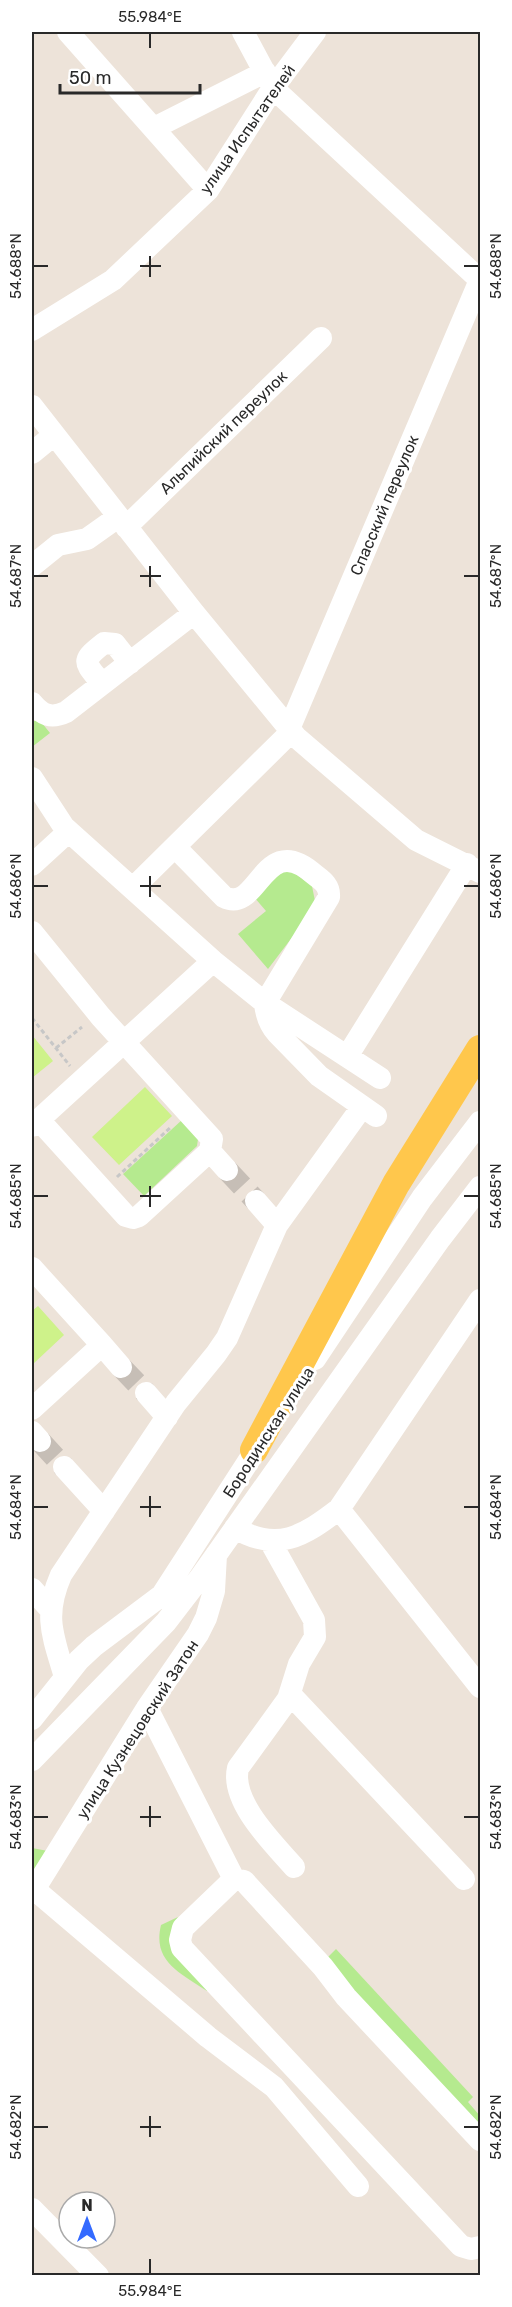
<svg xmlns="http://www.w3.org/2000/svg" width="512" height="2307" font-family="Rubik,sans-serif">
  <style>
    .green { fill: #b5ea8f }
    .pitch { fill: #cef28a }
    .lines { fill: none; stroke-linecap: round; stroke-linejoin: round }
    .minor-tunnel { stroke: #c6beb6; stroke-width: 22; stroke-dasharray: 22 11; stroke-linecap: butt }
    .path { stroke: #c7c7c7; stroke-width: 3; stroke-dasharray: 4.5 3; stroke-linecap: butt }
    .minor { stroke: #fff; stroke-width: 22 }
    .major { stroke: #ffc74c; stroke-width: 28 }
    .ticks { fill: none; stroke: #292929; stroke-width: 2 }
    .labels { text-anchor: middle; stroke-width: 6; stroke-linejoin: round; paint-order: stroke }
    .street-label { font-size: 16px; fill: #292929; stroke: #fff }
    .neatline { fill: none; stroke: #292929; stroke-width: 2 }
    .ticks-label { font-size: 15px; text-anchor: middle; fill: #292929 }
  </style>
  <rect width="100%" height="100%" fill="#ede3d9"/>
  <path class="green" d="M38,718L50,733L32,747V723Z
    M286,867L312,886L316,906L268,969L238,934L266,911L254,897Z
    M183,1119L198,1139L197,1146L144,1196L123,1174Z
    M32,1848L48,1851L32,1875Z
    M178,1917L175,1922L209,1988L207,1991C181,1973 152,1962 161,1925Z
    M336,1949L473,2097L468,2102L480,2116V2130L384,2027L327,1958Z"/>
  <path class="pitch" d="M32,1035L53,1061L32,1078Z
    M145,1087L172,1116L119,1165L92,1137Z
    M38,1306L64,1335L32,1365V1311Z"/>
  <g class="lines">
    <path class="minor-tunnel" d="M227,1170L256,1201
      M121,1367L146,1393
      M40,1441L64,1467"/>
    <path class="path" d="M32,1018L70,1066
      M56,1048L82,1027
      M117,1177L172,1126"/>
    <path class="minor" d="M68,32L208,190
      M243,32L273,88L480,280
      M154,128L265,72
      M32,330L113,280L208,190L273,88L315,32
      M32,406L194,613L296,737L416,840L480,872
      M32,453L54,435
      M126,527L321,338
      M32,566L58,545L87,539L118,517
      M102,684C84,661 80,662 104,643L115,644L130,663
      M32,703C42,715 51,719 66,712L194,613
      M289,729L480,280
      M32,778L64,827L213,961L265,1003L380,1078
      M175,847L224,897C259,915 263,828 315,875C323,881 330,886 329,897L265,1003C266,1015 269,1024 277,1033L319,1076L376,1116
      M32,865L68,832
      M133,888L291,732
      M32,932L101,1017L212,1139L210,1151L139,1216L133,1218L126,1216L39,1120
      M348,1055L467,864
      M32,1126L213,961
      M210,1151L227,1170
      M256,1201L277,1225
      M32,1268L102,1345L32,1409
      M102,1345L121,1367
      M315,1359L422,1198L480,1122
      M146,1393L167,1417
      M32,1432L40,1441
      M64,1467L104,1511
      M339,1509L480,1687
      M235,1528C277,1553 304,1536 339,1509L480,1300
      M270,1541L314,1620L315,1637L299,1664L288,1699L238,1768C230,1802 274,1844 294,1867
      M32,1589L51,1610
      M65,1677C53,1636 43,1616 61,1575L176,1403L216,1354L227,1338L277,1225L362,1107
      M291,1695L464,1879
      M147,1708L234,1879
      M32,1719L79,1660L94,1646L162,1595L264,1437
      M32,1760L166,1622L199,1579L440,1239L480,1187
      M234,1879L183,1928L180,1940L182,1948L461,2246L471,2249L480,2247
      M234,1879L244,1881L323,1967L346,1997L480,2140
      M34,1889L208,2037L274,2087L358,2186
      M32,1893L147,1708L198,1634L206,1618L214,1591L216,1555
      M32,2209L98,2276"/>
    <path class="major" d="M254,1450L396,1184L480,1049"/>
  </g>
  <path class="ticks" d="M150,33V48M150,256V277M33,266H48M140,266H161M464,266H479M150,566V587M33,576H48M140,576H161M464,576H479M150,876V897M33,886H48M140,886H161M464,886H479M150,1186V1207M33,1196H48M140,1196H161M464,1196H479M150,1496V1517M33,1507H48M140,1507H161M464,1507H479M150,1806V1827M33,1817H48M140,1817H161M464,1817H479M150,2116V2137M33,2127H48M140,2127H161M464,2127H479M150,2259V2274"/>
  <g class="labels">
    <g class="street-label">
      <text transform="translate(247 129) rotate(-55)" y="6">улица Испытателей</text>
      <text transform="translate(223 432) rotate(-44)" y="6">Альпийский переулок</text>
      <text transform="translate(384 505) rotate(-67)" y="6">Спасский переулок</text>
      <text transform="translate(268 1432) rotate(-57)" y="6">Бородинская улица</text>
      <text transform="translate(137 1729) rotate(-57)" y="6">улица Кузнецовский Затон</text>
    </g>
  </g>
  <rect width="512" height="2307" fill="none" stroke="#ffffff" stroke-width="66"/>
  <g transform="translate(87 2220)"><circle r="28" fill="#ffffff" stroke="#a9a9a9" stroke-width="1.5"/>
  <path d="M0-4.5L10 22L0 15L-10 22Z" fill="#346aff"/>
  <text y="-9" font-size="16" font-weight="bold" text-anchor="middle" fill="#292929">N</text>
  </g>
  <path d="M60 84v9h140v-9" fill="none" stroke="#292929" stroke-width="3"/>
  <text x="69" y="84" font-size="18" fill="#292929" stroke="#ffffff" stroke-width="4.5" paint-order="stroke">50 m</text>
  <rect x="33" y="33" width="446" height="2241" class="neatline"/>
  <g class="ticks-label">
    <text x="150" y="22">55.984°E</text>
    <text transform="translate(16 266) rotate(-90)" y="5">54.688°N</text>
    <text transform="translate(496 266) rotate(-90)" y="5">54.688°N</text>
    <text transform="translate(16 576) rotate(-90)" y="5">54.687°N</text>
    <text transform="translate(496 576) rotate(-90)" y="5">54.687°N</text>
    <text transform="translate(16 886) rotate(-90)" y="5">54.686°N</text>
    <text transform="translate(496 886) rotate(-90)" y="5">54.686°N</text>
    <text transform="translate(16 1196) rotate(-90)" y="5">54.685°N</text>
    <text transform="translate(496 1196) rotate(-90)" y="5">54.685°N</text>
    <text transform="translate(16 1507) rotate(-90)" y="5">54.684°N</text>
    <text transform="translate(496 1507) rotate(-90)" y="5">54.684°N</text>
    <text transform="translate(16 1817) rotate(-90)" y="5">54.683°N</text>
    <text transform="translate(496 1817) rotate(-90)" y="5">54.683°N</text>
    <text transform="translate(16 2127) rotate(-90)" y="5">54.682°N</text>
    <text transform="translate(496 2127) rotate(-90)" y="5">54.682°N</text>
    <text x="150" y="2296">55.984°E</text>
  </g>
</svg>
